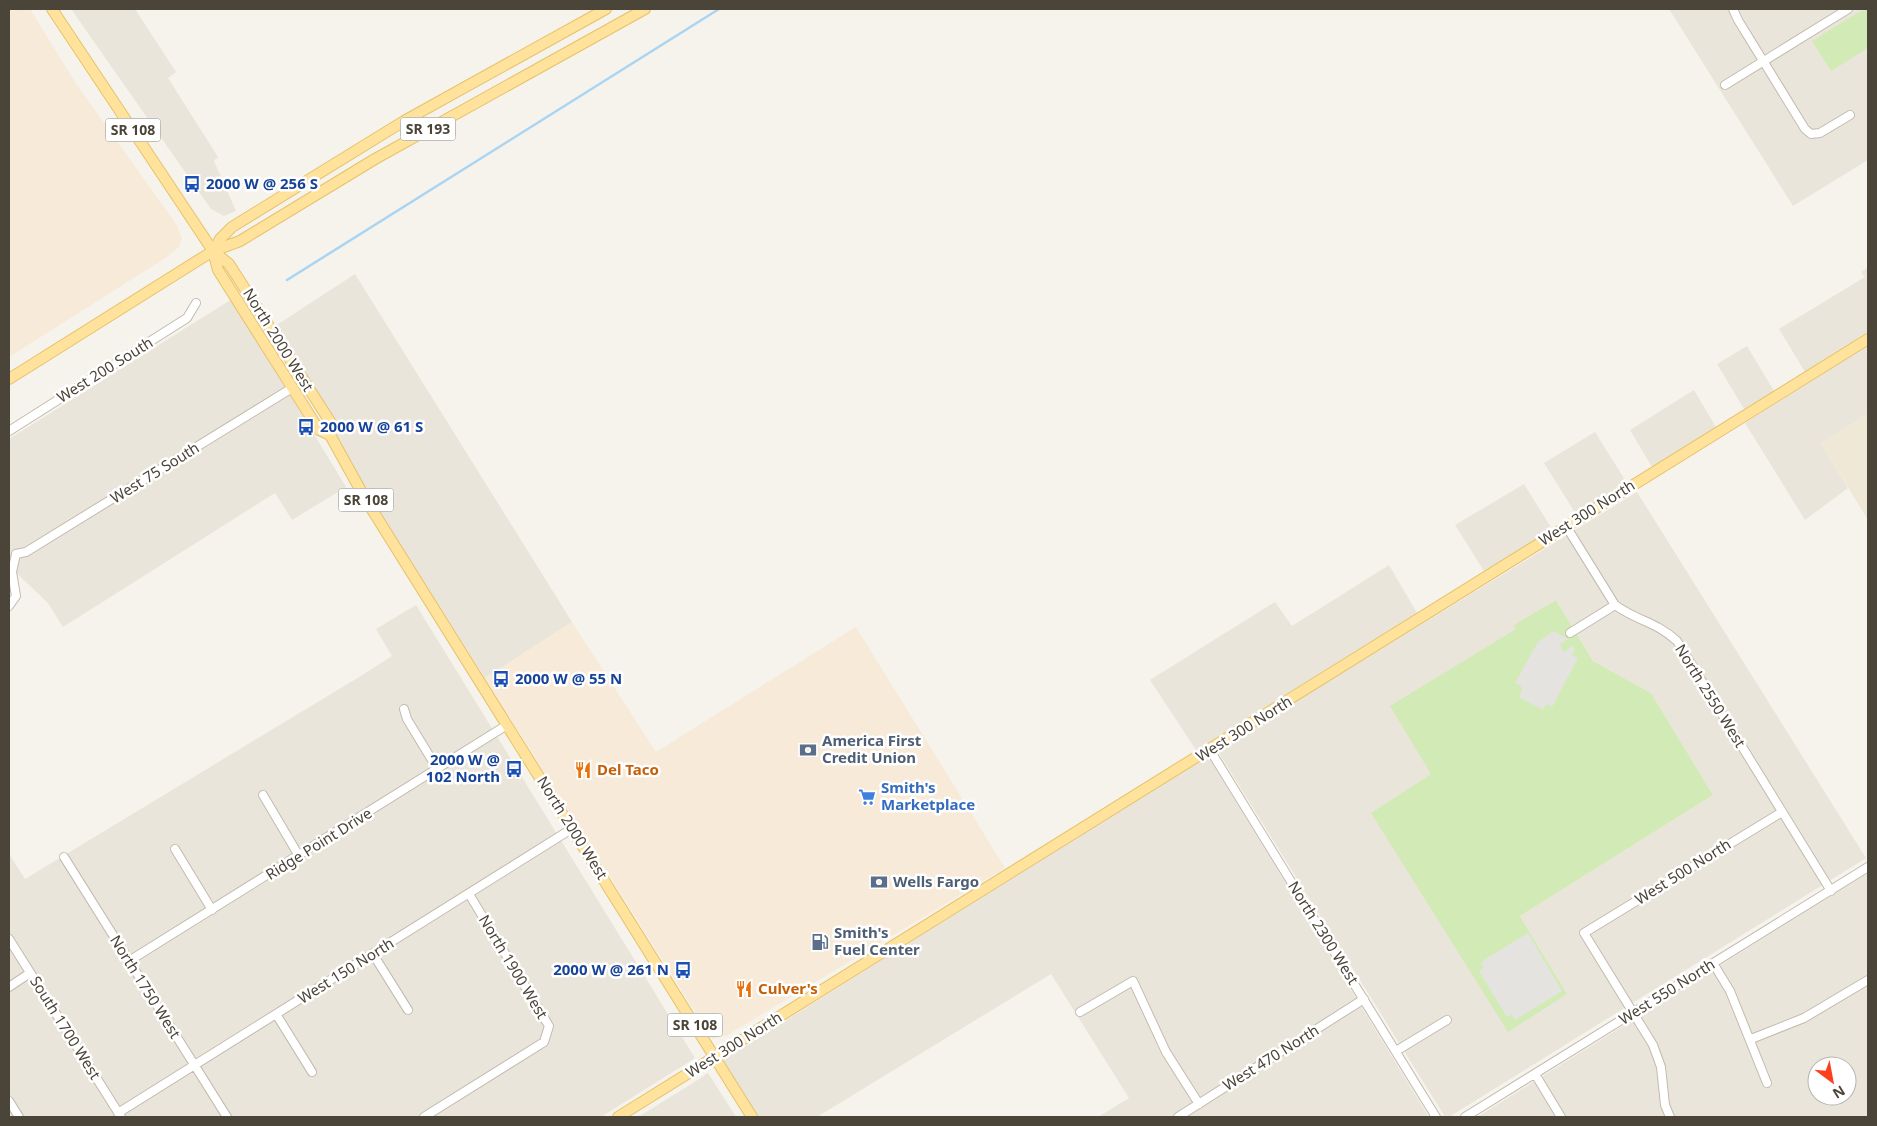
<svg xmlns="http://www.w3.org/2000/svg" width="1877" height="1126" font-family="'Noto Sans',sans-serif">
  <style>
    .residential { fill: #eae5da; fill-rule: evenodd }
    .commercial { fill: #f7ead8 }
    .education { fill: #efe8d6 }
    .green { fill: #d2eab5 }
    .parking { fill: #e5e3e0 }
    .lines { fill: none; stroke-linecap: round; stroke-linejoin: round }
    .stream { stroke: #a9d4f2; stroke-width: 2.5 }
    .minor-casing { stroke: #c2bbae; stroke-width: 10 }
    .major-casing { stroke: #e6c16a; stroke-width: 12 }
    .minor { stroke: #fff; stroke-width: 8 }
    .major { stroke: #ffe39c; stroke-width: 10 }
    .labels { text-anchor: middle; stroke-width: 5; stroke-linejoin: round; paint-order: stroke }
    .shield { fill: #fff; stroke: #817c74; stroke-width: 1 }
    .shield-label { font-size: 14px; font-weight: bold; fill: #4b4439 }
    .transit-label { font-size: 15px; font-weight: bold; fill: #164399; stroke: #fff; text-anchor: start }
    .street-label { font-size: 15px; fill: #4b4439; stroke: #fff }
    .service-label { font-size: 15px; font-weight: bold; fill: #4e5e75; stroke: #fff; text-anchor: start }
    .food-label { font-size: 15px; font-weight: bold; fill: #c56008; stroke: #fff; text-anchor: start }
    .shop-label { font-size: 15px; font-weight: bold; fill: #366cbe; stroke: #fff; text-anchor: start }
  </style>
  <rect width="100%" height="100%" fill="#f6f3ec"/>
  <path class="residential" d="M71,9H135L176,72L168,78L218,157L214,161L236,211L224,216L211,209Z
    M1669,9H1868V160L1793,206Z
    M1868,267V332L1805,372L1779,329L1865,277L1861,272Z
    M355,274L572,622L485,678L266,332Z
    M232,299L346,487L292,520L275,493L63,627L48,603L9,566V439Z
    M1868,345V414L1821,443L1848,488L1805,520L1745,423Z
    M1747,346L1774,391L1744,409L1717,364Z
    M1694,390L1716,427L1652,467L1630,430Z
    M1595,432L1627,483L1576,514L1544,463Z
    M1524,484L1552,529L1484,571L1455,525Z
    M1637,492L1866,858L1449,1117H1445L1217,750ZM1556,600L1593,661L1651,693L1713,795L1520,916L1567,994L1372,813L1431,774L1516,629L1515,625Z
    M1389,565L1417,613L1196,750L1150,680L1275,602L1292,626Z
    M416,605L695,1058L601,1117H9V854L25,879L364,674L392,656L376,629Z
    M1207,755L1429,1117H1098L1129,1098L1051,974L817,1117H754L720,1062Z
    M1868,873V1117H1477ZM1817,1066H1847V1096H1817Z
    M708,1073L736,1117H638L693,1083Z"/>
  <path class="commercial" d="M9,9H30L75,82L176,224L182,238L179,247L167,257L9,357Z
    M572,622L656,752L856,627L1005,868L726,1036L712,1039L485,678Z"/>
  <path class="education" d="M1868,414V520L1821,443Z"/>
  <path class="green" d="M1868,9V48L1831,71L1812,41L1859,12Z
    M1556,600L1593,661L1651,693L1713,795L1520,916L1567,994L1508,1032L1371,813L1431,774L1390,706L1516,629L1514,625Z"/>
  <path class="parking" d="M1554,631L1568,639L1560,644L1564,653L1571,646L1575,649L1572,655L1578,658L1552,707L1546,704L1543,710L1519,697L1522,690L1521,686L1515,683L1538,642Z
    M1528,933L1562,991L1515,1020L1512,1014L1507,1017L1479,971L1484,968L1481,962Z"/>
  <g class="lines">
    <path class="stream" d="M287,280L719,9"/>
    <g class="minor-casing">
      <path id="minor" d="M1733,9L1738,20L1805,129L1811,134L1820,133L1850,115
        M1725,85L1848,9
        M9,431L187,318L196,303
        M1566,526L1615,605C1637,621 1655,621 1677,641L1831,891
        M16,554L26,552L292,388
        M9,606L16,596L12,572L16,554
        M1570,633L1615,605
        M404,709L407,719L438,770
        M1210,750L1436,1117
        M263,795L299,856
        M175,849L212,910
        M64,857L227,1117
        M9,939L121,1117
        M373,954L408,1010
        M129,961L507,725
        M1713,963L1730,991L1767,1083
        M9,987L30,973
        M1080,1012L1133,981L1166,1052L1199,1104
        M276,1014L312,1072
        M1751,1039L1804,1018L1868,980
        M1396,1051L1447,1020
        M1535,1074L1561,1117
        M9,1101L19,1117
        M118,1113L573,828
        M424,1117L544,1042L549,1026L469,894
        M1178,1117L1364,999
        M1465,1117L1868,867
        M1670,1117L1665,1105L1661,1067L1653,1045L1584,933L1782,812"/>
    </g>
    <g class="major-casing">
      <path id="major" d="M52,9L213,251L218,270L319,430L330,435
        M213,251L229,264L331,423L330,435L366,500L752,1117
        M213,251L220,239L232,227L404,121L606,9
        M9,379L213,251L240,241L375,159L645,9
        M618,1117L1868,339"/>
    </g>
    <use href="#minor" class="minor"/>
    <use href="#major" class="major"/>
  </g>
  <defs>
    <g id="bus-bare" transform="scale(1.35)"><path d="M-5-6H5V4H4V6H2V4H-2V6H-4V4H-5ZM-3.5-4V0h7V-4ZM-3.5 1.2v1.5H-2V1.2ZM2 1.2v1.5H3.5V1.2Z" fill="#1a4fb4" stroke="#fff" stroke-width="2.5" paint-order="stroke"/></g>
    <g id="bank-bare" transform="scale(1.35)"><path d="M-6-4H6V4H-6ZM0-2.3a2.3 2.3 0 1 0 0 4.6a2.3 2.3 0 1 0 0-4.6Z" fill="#5c6f8a" stroke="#fff" stroke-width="2.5" paint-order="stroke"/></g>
    <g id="restaurant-bare" transform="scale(1.35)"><path d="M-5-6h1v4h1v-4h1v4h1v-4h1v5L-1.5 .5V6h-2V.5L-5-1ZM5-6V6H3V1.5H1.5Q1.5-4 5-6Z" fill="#e8710a" stroke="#fff" stroke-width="2.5" paint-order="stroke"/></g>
    <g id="supermarket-bare" transform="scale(1.35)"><path d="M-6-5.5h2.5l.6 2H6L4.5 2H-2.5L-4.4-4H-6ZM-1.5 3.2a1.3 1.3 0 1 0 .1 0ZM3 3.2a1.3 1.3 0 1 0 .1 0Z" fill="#3f7fe0" stroke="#fff" stroke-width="2.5" paint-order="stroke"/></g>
    <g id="fuel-bare" transform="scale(1.35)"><path d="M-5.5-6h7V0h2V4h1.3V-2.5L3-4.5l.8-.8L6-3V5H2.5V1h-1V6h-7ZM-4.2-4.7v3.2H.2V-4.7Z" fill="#5c6f8a" stroke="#fff" stroke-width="2.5" paint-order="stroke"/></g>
  </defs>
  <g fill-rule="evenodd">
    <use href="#bus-bare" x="192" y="184"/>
    <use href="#bus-bare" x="306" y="427"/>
    <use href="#bus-bare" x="501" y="679"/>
    <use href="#bank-bare" x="808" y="750"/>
    <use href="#bus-bare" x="514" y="769"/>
    <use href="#restaurant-bare" x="583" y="770"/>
    <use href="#supermarket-bare" x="867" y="797"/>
    <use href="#bank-bare" x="879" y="882"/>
    <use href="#fuel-bare" x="820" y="942"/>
    <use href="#bus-bare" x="683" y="970"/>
    <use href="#restaurant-bare" x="744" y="989"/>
  </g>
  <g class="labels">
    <g class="shield">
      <rect x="400.5" y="117.5" width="55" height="23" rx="4"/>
      <rect x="105.5" y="118.5" width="55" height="23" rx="4"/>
      <rect x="338.5" y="488.5" width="55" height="23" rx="4"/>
      <rect x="667.5" y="1013.5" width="55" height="23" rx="4"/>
    </g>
    <g class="shield-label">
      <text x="428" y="134">SR 193</text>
      <text x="133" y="135">SR 108</text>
      <text x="366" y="505">SR 108</text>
      <text x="695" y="1030">SR 108</text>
    </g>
    <g class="transit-label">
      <text x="206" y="189">2000 W @ 256 S</text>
      <text x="320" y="432">2000 W @ 61 S</text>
      <text x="515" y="684">2000 W @ 55 N</text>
      <text x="500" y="765" text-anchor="end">2000 W @<tspan x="500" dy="17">102 North</tspan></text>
      <text x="669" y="975" text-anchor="end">2000 W @ 261 N</text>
    </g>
    <g class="street-label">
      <text transform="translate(278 340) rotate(58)" y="5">North 2000 West</text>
      <text transform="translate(105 370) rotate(-32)" y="5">West 200 South</text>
      <text transform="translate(155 473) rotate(-32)" y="5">West 75 South</text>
      <text transform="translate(1587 513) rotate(-32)" y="5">West 300 North</text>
      <text transform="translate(1710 696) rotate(58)" y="5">North 2550 West</text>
      <text transform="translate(1244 729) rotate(-32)" y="5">West 300 North</text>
      <text transform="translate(572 828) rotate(58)" y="5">North 2000 West</text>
      <text transform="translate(319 844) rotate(-32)" y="5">Ridge Point Drive</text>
      <text transform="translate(1683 872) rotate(-32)" y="5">West 500 North</text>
      <text transform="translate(1323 933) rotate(58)" y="5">North 2300 West</text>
      <text transform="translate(513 967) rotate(59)" y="5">North 1900 West</text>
      <text transform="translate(346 971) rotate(-32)" y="5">West 150 North</text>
      <text transform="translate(145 987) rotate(58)" y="5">North 1750 West</text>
      <text transform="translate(1667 992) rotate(-32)" y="5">West 550 North</text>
      <text transform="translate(65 1028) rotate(58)" y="5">South 1700 West</text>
      <text transform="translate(734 1045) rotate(-32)" y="5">West 300 North</text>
      <text transform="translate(1271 1058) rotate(-32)" y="5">West 470 North</text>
    </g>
    <g class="service-label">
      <text x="822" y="746">America First<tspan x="822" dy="17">Credit Union</tspan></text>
      <text x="893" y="887">Wells Fargo</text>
      <text x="834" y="938">Smith's<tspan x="834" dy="17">Fuel Center</tspan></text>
    </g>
    <g class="food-label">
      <text x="597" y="775">Del Taco</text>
      <text x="758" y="994">Culver's</text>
    </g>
    <g class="shop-label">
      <text x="881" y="793">Smith's<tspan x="881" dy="17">Marketplace</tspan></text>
    </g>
  </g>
  <rect width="1877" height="1126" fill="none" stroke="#4b4439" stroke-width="20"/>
  <g transform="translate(1832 1081) rotate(148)"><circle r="24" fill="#ffffff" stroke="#b7b4b0"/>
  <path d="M0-4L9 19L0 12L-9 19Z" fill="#fc3f1d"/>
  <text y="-8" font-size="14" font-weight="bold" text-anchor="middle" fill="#4b4439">N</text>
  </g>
</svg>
